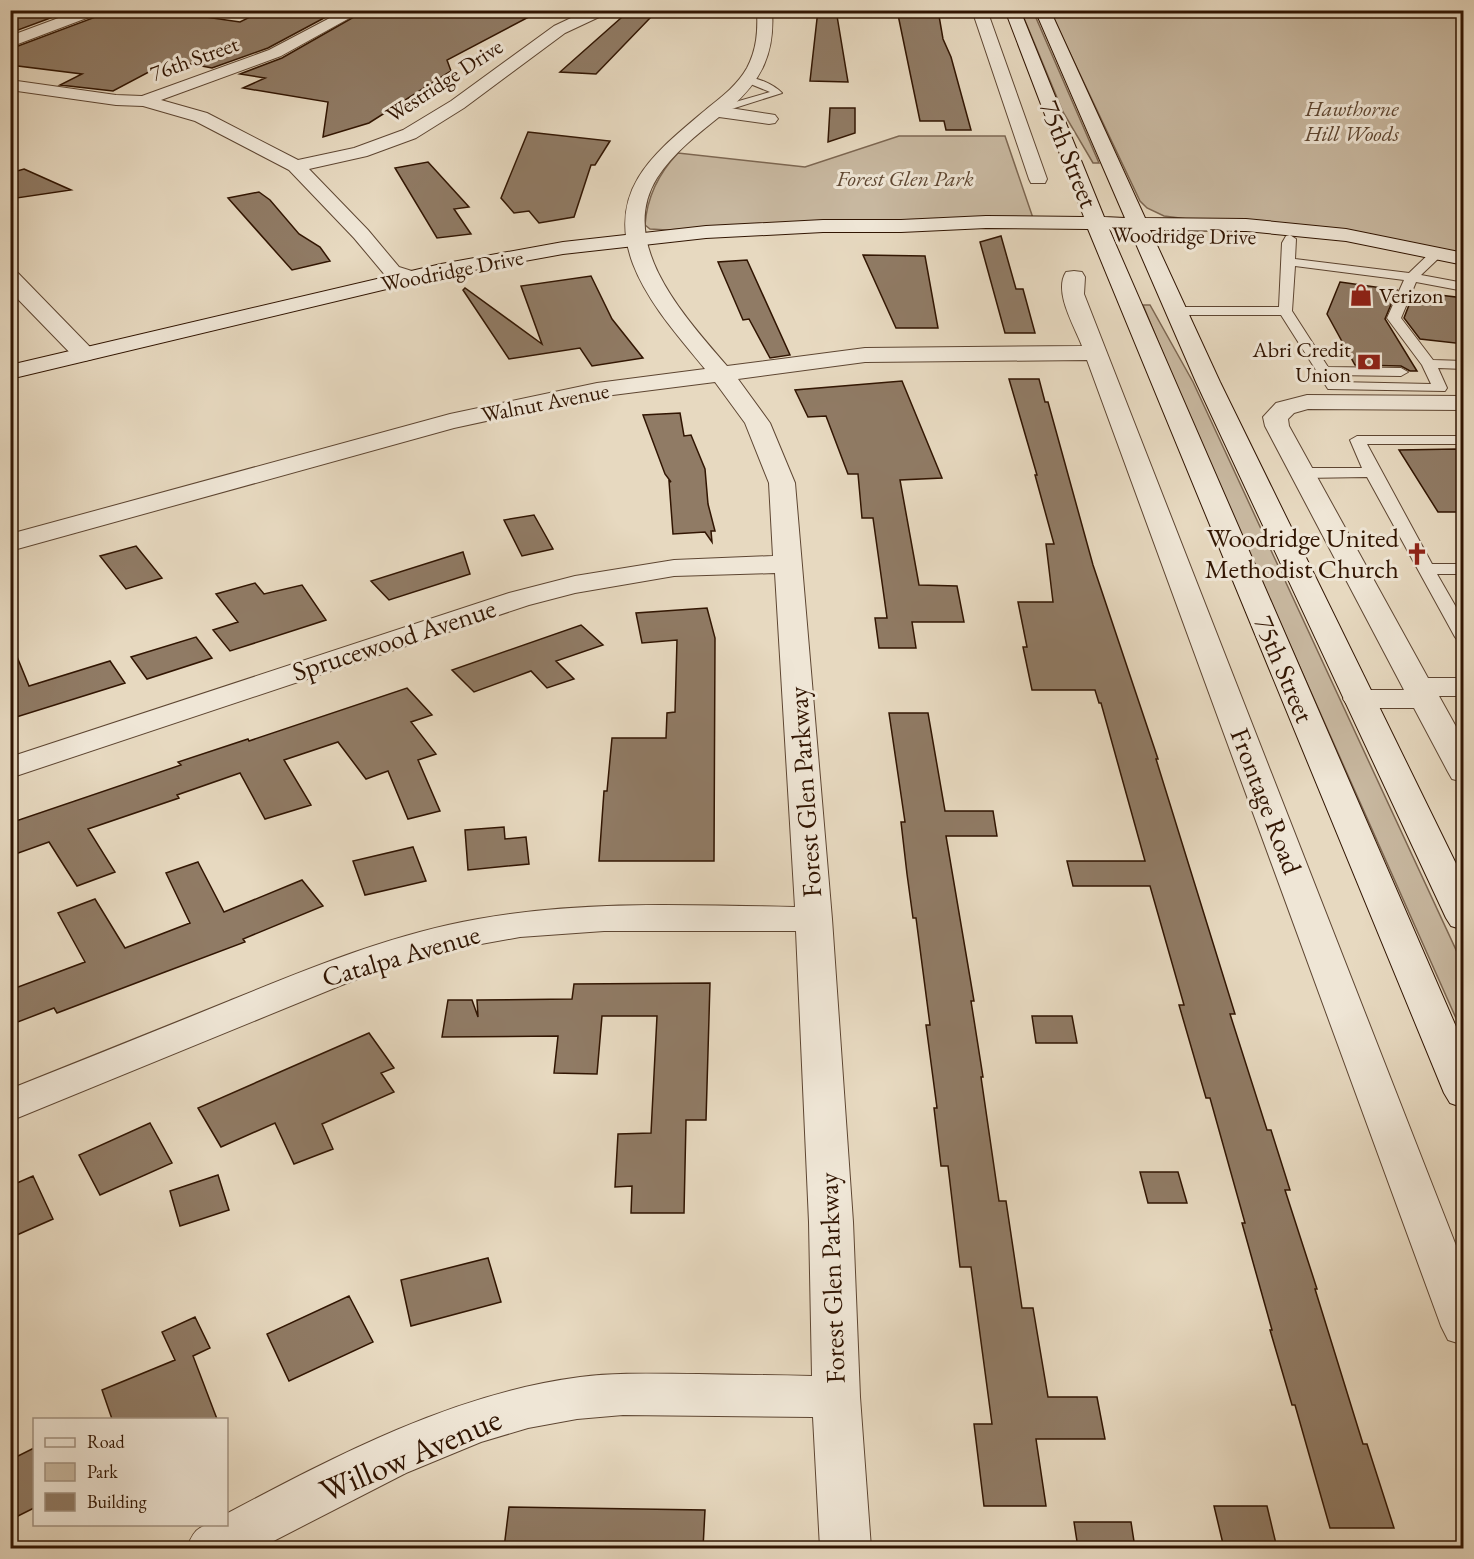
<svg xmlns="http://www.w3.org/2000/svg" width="1474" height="1559" font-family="'EB Garamond',serif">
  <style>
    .green { fill: #c8b8a0; stroke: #7c6651; stroke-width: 1.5 }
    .building { fill: #907b65; stroke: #311502; stroke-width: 1.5 }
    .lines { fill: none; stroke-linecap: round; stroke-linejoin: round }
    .lane-casing { stroke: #5e4632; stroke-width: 2 }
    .street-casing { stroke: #5e4632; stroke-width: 2 }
    .secondary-casing { stroke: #311502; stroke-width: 2 }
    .lane { fill: #efe6d6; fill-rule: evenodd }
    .street { fill: #efe6d6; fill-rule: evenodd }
    .secondary { fill: #efe6d6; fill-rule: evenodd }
    .labels { text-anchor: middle; stroke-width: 6; stroke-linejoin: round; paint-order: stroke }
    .far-street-label { font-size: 22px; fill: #311502; stroke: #efe6d6 }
    .far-park-label { font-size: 22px; font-style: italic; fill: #5e4631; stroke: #efe6d6 }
    .far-poi-label { font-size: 22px; fill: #311502; stroke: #efe6d6; text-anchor: start }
    .street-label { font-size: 27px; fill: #311502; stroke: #efe6d6 }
    .poi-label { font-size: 27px; fill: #311502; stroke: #efe6d6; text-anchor: end }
    .near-street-label { font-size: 33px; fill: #311502; stroke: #efe6d6 }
  </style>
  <rect width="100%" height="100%" fill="#e7d9c0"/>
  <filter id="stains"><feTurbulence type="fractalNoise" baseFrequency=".00333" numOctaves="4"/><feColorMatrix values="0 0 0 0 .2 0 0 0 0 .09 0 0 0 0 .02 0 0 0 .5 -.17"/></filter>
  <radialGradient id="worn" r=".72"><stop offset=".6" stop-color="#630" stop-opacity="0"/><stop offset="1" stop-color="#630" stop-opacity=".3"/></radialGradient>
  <path class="green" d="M1021,11H1033L1099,163H1093L1063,112Z
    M1050,11H1463V254L1164,216L1147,208L1140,201Z
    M899,136H1005L1033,218L811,221L667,230L650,229L645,225C647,197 659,173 678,153L805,167Z
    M1143,305H1150L1193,382L1463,965V1034L1193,427Z"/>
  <path class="building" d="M10,10H72L10,33Z
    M104,10H157L240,22L262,11L282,13L287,10H339L268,48L212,68L181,62L168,68L160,66L113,91L60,85L82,74L10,65V49L101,15Z
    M366,10H542L447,60L451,71L369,123L323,137L328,102L243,88L265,78L240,74L282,58Z
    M630,10H645L651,17L596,74L560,72Z
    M818,10H836L848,82L810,81Z
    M897,10H938L943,39L951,57L971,130H946L944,121H920Z
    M830,108H855V133L828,142Z
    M528,132L610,141L595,165H591L574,217L539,223L529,211L514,213L501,198Z
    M428,162L469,207L454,209L471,234L437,238L395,168Z
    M24,169L71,190L10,199V173Z
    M259,192L270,200L299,234L320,247L330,261L292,270L228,198Z
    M1001,236L1016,289H1023L1035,333H1005L980,242Z
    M863,255L925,256L938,328H896Z
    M747,260L790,355L770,358L749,319L743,320L718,262Z
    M591,276L612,319L643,358L592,366L580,348L509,359L463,290L465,288L542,344L521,286Z
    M1340,282L1397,290L1385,319L1417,371H1410L1401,366L1355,365L1327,314Z
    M1414,292L1464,298V344L1420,339L1404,318Z
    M1009,379H1039L1045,402H1048L1093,565L1158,759H1156L1235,1014H1230L1267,1130H1271L1290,1190H1285L1317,1289H1315L1363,1444H1367L1394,1528H1330L1295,1405H1292L1270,1330H1272L1242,1223H1245L1210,1098H1206L1179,1005H1184L1150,886H1073L1067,861H1145L1101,703H1099L1095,690H1032L1023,647H1027L1018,602H1053L1046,544H1054L1035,475H1037Z
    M902,381L942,478L900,480L919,585L957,586L964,622H912L916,648H879L875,618H887L873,518H862L858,474H848L826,416L808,417L795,390Z
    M680,413L684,436L691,435L705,469L708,504L715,531H711L712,542L705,532L673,534L669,481L671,482L665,474L643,415Z
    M1457,449L1464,459V512H1438L1399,450Z
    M534,515L553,549L522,556L504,520Z
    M136,546L162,578L126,589L100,556Z
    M463,552L470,574L389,600L371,581Z
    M255,583L264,594L302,585L326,620L230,651L213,630L238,622L216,594Z
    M707,608L715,638L714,861H599L604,791H607L612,738H666L667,713L675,712L677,640L642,643L636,613Z
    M581,625L603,645L556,661L574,679L547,688L531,671L474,692L452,670Z
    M196,637L212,658L147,679L131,657Z
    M11,642L29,686L110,661L125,683L10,719Z
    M407,688L432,715L411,722L436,754L418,760L440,811L408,819L388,771L366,779L338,742L284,760L311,805L265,819L240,773L177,795L179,798L88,829L115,872L77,886L49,842L10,856V823L181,765L178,762L248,739L249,741Z
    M889,713H928L945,811H993L997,836H946L974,1001H971L983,1077H981L999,1201H1006L1022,1308H1033L1048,1397H1097L1105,1439H1036L1046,1506H984L974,1424H992L971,1267H960L948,1166H941L934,1108H937L926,1025H930L916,918H913L907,874L901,822H905Z
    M504,827L505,839L526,837L529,864L468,870L465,830Z
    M413,847L426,881L365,895L353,861Z
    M198,862L224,912L302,880L323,906L243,939L245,942L165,972L57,1013L54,1008L10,1025V990L85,962L58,913L95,899L125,948L190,923L166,873Z
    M710,983L706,1120H686L684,1213H631L632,1186L615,1187L618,1134L651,1133L657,1016H602L597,1074L554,1073L558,1036L442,1037L448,1000H472L478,1017L477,1000L572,999L574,984Z
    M1032,1016H1072L1077,1043H1036Z
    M369,1033L394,1068L381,1073L394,1092L322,1124L333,1149L294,1164L275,1123L221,1147L198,1108Z
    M150,1123L172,1163L100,1195L79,1155Z
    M1140,1172H1178L1187,1203H1148Z
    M218,1175L229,1210L180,1226L170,1191Z
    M33,1176L53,1219L10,1238V1186Z
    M488,1258L501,1302L411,1326L401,1280Z
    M349,1296L373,1342L289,1381L267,1334Z
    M195,1317L210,1348L193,1356L217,1419H112L102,1390L175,1360L162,1332Z
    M34,1448V1508L10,1520V1460Z
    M1214,1506H1267L1277,1548H1224Z
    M509,1507L705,1510L703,1548H504Z
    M1074,1522H1131L1135,1548H1078Z"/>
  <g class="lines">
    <g class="lane-casing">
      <path id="lane" d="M743,77C755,76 773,84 782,93L719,113H711V109L770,92L743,81Z
        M1290,235L1296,239L1295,259L1409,273L1433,250H1441V256L1421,275L1464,283V291L1416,282L1401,318L1433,360L1464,361V369L1438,368L1447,388L1445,391L1328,389L1281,315H1176L1169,311L1176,307H1279L1282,243L1286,236ZM1295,266L1404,280L1387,318L1422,365L1431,384L1337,382L1333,375L1401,376L1408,372L1401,368L1328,367L1292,311Z
        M1357,436H1464V444H1367L1432,564H1464V574H1437L1464,621V642L1458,641L1455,637L1367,477L1303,478L1295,473L1303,468H1362L1350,440Z"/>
    </g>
    <g class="street-casing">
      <path id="street" d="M80,10H102L100,13L10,47V36Z
        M345,10H364L281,56L161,100L207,113L298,160L354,148L403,130L451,101L554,26L588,10H614L565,33L464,108L416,138L367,156L309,169L368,230L399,267L415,272L418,277L415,282L407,283L385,275L354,238L289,170L195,121L143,106L116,105L10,90V80L116,95L142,96L269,50Z
        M757,10H772C775,53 762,80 730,108L769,114L775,115L778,119L775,123L769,124L719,117C697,135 673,153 657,178C616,244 686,318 727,366L865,348L1082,346C1075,327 1053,292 1066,272L1074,271L1082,272L1085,277L1084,294L1464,1266V1345L1448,1340L1441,1326L1087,360L865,362L738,379L770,423L795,483L832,919L853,1222L860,1397L871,1548H820L813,1417L623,1415L577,1419L528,1428L481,1442L406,1473L260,1548H187C195,1525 203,1524 226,1524V1514C337,1455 455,1393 580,1377C620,1372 659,1374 698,1374C736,1375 774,1375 812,1376L809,1222L796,931H604L520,937L448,950L401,963L342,985L10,1121V1089C83,1060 156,1031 229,1001C310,968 392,934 478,919C583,900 690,905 795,907L775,573L674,576L575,593L529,605L10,778V757L509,593L575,576L674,560L773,556L769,483L745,423L715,382L597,397L454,428L10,551V534L450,414L597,383L705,369C679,337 648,303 633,264C605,188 657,151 709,107C723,96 738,84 747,68C757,49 758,31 757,10Z
        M972,10H987L1047,179L1045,183H1031L1029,179Z
        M10,272L18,273L92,349L96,354L92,359L84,361L76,359L10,291Z
        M1307,395L1464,396V410L1308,409L1294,413L1288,419L1289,426L1428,678H1464V696H1439L1464,741V782L1452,779L1448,772L1414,708H1359L1348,706L1343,699L1348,692L1359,690H1404L1265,426L1263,417L1276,403Z"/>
    </g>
    <g class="secondary-casing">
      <path id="secondary" d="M1005,10H1020L1104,217L1125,218L1035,10H1050L1145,218L1246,219L1346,229L1464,253V265L1346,241L1246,231L1150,230L1220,382L1464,880V930L1451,926L1446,918L1196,382L1130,230L1109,229L1464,1045V1108L1450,1103L1444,1093L1088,229L986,228L901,232H823L706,238L563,254L441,276L10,379V365L441,264L563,242L706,226L823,220H901L986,216L1084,217Z"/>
    </g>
    <use href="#lane" class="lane"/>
    <use href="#street" class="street"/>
    <use href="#secondary" class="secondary"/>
  </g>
  <defs>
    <g id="shop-bare" transform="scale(1.8)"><path d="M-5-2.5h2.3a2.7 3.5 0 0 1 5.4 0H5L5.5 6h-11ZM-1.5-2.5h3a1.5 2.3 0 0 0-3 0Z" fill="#8f2418" stroke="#efe6d6" stroke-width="2.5" paint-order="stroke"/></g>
    <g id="bank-bare" transform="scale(1.8)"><path d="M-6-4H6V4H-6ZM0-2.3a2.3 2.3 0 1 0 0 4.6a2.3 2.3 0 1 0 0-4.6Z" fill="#8f2418" stroke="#efe6d6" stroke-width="2.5" paint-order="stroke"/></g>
    <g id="church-bare" transform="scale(1.8)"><path d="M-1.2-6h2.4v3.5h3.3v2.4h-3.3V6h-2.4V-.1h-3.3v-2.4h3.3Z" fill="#8f2418" stroke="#efe6d6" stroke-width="2.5" paint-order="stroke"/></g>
  </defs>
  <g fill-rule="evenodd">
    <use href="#shop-bare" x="1361" y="295"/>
    <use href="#bank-bare" x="1369" y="362"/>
    <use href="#church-bare" x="1417" y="554"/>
  </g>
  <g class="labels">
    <g class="far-street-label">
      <text transform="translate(194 58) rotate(-20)" y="8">76th Street</text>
      <text transform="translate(444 80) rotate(-33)" y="8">Westridge Drive</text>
      <text transform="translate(1184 235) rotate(1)" y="8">Woodridge Drive</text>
      <text transform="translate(452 270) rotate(-11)" y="8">Woodridge Drive</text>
      <text transform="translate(545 402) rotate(-11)" y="8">Walnut Avenue</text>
    </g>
    <g class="far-park-label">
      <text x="1352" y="116">Hawthorne<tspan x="1352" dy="25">Hill Woods</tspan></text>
      <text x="905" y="186">Forest Glen Park</text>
    </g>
    <g class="far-poi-label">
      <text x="1379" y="303">Verizon</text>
      <text x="1351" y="357" text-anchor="end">Abri Credit<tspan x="1351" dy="25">Union</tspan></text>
    </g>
    <g class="street-label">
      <text transform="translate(1069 154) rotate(68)" y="9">75th Street</text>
      <text transform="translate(394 640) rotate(-18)" y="9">Sprucewood Avenue</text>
      <text transform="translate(1284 669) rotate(67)" y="9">75th Street</text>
      <text transform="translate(805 792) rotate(-94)" y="9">Forest Glen Parkway</text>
      <text transform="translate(1266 801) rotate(69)" y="9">Frontage Road</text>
      <text transform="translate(401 956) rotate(-16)" y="9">Catalpa Avenue</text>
      <text transform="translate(832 1278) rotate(-92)" y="9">Forest Glen Parkway</text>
    </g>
    <g class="poi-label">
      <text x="1399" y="547">Woodridge United<tspan x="1399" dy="31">Methodist Church</tspan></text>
    </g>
    <g class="near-street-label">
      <text transform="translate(410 1454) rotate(-23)" y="12">Willow Avenue</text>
    </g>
  </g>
  <rect width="1474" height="1559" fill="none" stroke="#e7d9c0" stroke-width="36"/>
  <rect x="12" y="12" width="1450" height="1535" fill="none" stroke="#311502" stroke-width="3"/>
  <rect x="18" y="18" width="1438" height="1523" fill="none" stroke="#311502" stroke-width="1.5"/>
  <rect x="33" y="1418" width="195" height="108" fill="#efe6d6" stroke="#a39281" stroke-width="1.5"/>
  <rect x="45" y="1438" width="30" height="9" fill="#efe6d6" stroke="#a39281" stroke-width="1.5"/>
  <text x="87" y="1448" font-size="18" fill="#311502">Road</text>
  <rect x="45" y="1463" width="30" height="18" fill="#c8b8a0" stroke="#a39281" stroke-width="1.5"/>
  <text x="87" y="1478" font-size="18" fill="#311502">Park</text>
  <rect x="45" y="1493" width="30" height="18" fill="#907b65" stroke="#a39281" stroke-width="1.5"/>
  <text x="87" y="1508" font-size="18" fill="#311502">Building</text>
  <rect width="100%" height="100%" filter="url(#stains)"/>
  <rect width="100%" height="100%" fill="url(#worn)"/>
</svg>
